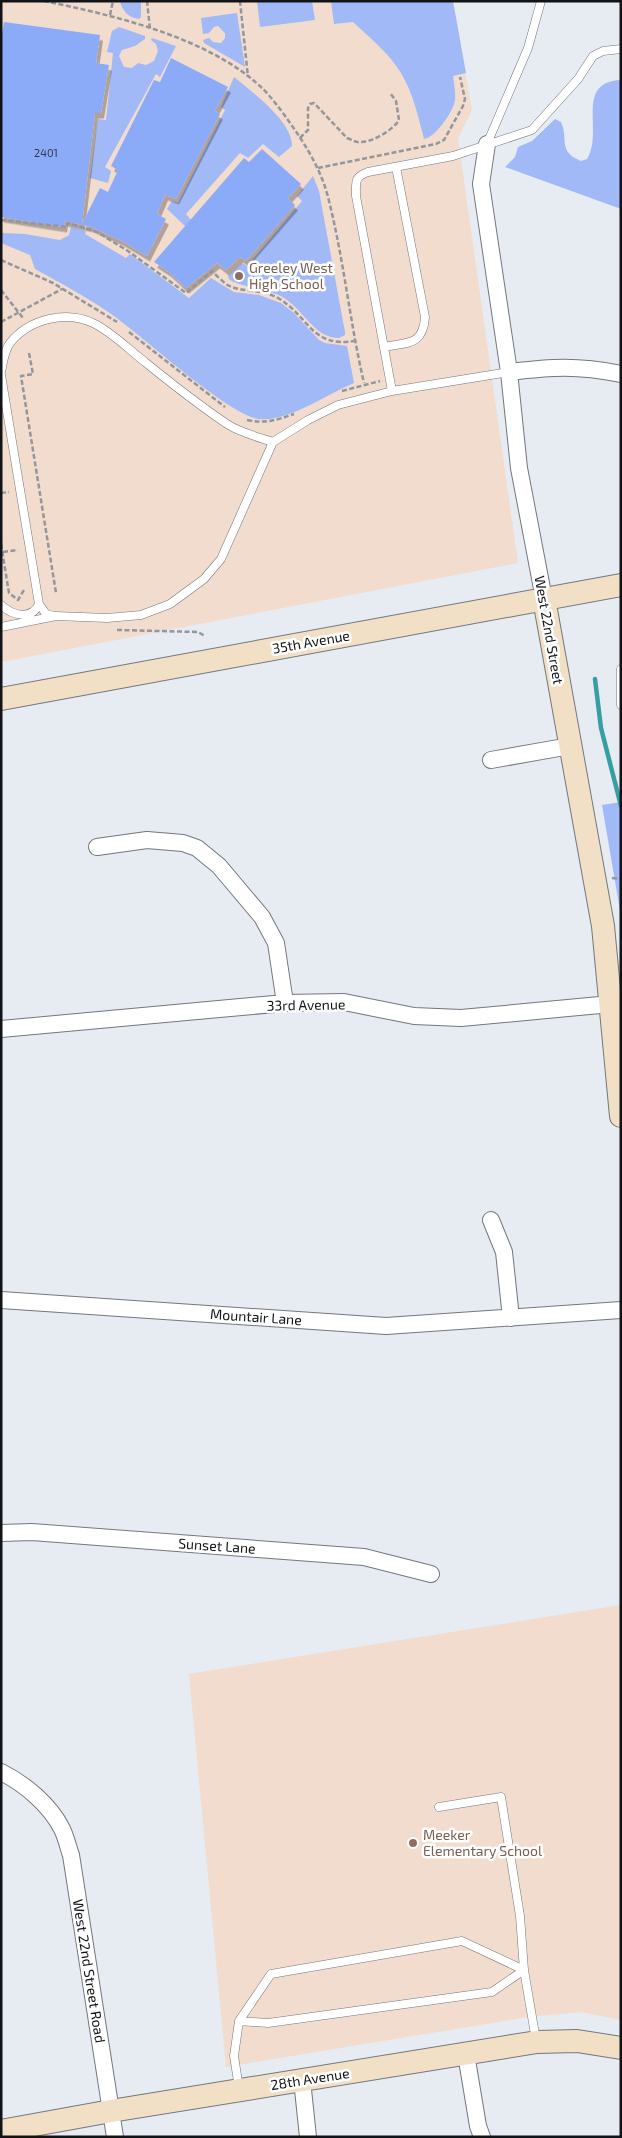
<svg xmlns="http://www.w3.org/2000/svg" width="622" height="2138" font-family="'Exo 2',sans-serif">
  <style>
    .education { fill: #f1dcce }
    .green { fill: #a1baf7 }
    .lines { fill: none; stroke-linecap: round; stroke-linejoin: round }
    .stream { stroke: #359fa4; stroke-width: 4.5 }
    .building { fill: #8baaf8; filter: url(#shadow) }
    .lane-casing { stroke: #74777d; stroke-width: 9 }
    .street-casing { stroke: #74777d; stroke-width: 18 }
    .secondary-casing { stroke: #74777d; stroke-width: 24 }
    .path { stroke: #93969c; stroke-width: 2.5; stroke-dasharray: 5 2.5; stroke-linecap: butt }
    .lane { stroke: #fff; stroke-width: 8 }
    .street { stroke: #fff; stroke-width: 16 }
    .secondary { stroke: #f1e0c5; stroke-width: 22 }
    .education-dot { fill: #8d6e63; stroke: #fff; stroke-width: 2 }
    .labels { text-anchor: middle; stroke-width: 5; stroke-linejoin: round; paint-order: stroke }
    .number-label { font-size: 11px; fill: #30394e }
    .education-label { font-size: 14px; fill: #785e54; stroke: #fff; text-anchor: start }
    .street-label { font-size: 14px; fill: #121316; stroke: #fff }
  </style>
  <defs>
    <filter id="shadow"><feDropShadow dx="3" dy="5.5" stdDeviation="0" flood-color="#0004"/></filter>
  </defs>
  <rect width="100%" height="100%" fill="#e7ebf2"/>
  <path class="education" d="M1,1H453L472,110L458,138L518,563L1,662Z
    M621,1605V2020L581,2012L528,2017L226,2067L189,1674Z"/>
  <path class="green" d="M120,1H141V17L139,19C129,18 122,11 120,1Z
    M257,1H312L315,20L260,27Z
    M331,1H453L466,73L453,76C454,84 456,93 455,100C454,111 435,138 424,139C418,116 413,93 401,73C389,53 369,37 353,22L334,24Z
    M237,13L245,67L204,43L203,40L209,38L213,42L221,43L225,38V33L218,26L214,27L209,33L203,34L201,18Z
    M119,27L145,36V39L135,46L122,50L119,56L124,67L132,68L138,63L146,65L154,61L158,51L156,44L151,40L152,38L176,46L160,77L156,74L105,167L111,171L108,183L90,178L98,119L106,120L113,53L107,52L112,31Z
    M234,77C251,91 293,122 292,146L279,157L263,144L248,158L240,153L186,214L192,221L186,227L167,209L172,201L178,203L225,110L221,107Z
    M621,80V209L505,167L515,157L518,147L532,141L555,119L561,122C569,139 557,151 581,161L587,159C604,131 574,82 621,80Z
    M313,176L319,191L345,332V335L339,338C314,338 304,310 284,298C270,289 235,286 229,279L228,276L242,263L247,266L302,201L297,196Z
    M71,227L86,231L85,234L126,258L130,254L189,298L211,278L234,292L259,295L281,303L294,313L319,340L325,343L347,346L354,383C327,394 289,422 259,419C230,416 143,337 114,316C89,298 62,284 35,269L30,255L1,243V233H3L25,234L60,240L69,235Z
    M621,802V916L602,805Z"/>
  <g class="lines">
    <path class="stream" d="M595,679L601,728L621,806"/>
  </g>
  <path class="building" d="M4,22L100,35L96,63L109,65L101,113H95L82,224L100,188L108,192L118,170L111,166L154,80L160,82L171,58L228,87L215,111L220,114L176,199L165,195L157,214L166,219L147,256L122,241L91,227L65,221L64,227L1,217V41Z
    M262,149L301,184L288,198L295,205L246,261L240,257L226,270L217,263L186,288L169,272L154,262L244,158L249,162Z"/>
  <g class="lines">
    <g class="lane-casing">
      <path id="lane" d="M487,144L528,48L541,1
        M384,347C408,342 423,346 425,317L396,167
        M1,372C3,363 4,351 10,343C29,319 66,310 93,323C112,332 128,349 145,362C172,384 199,405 227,424C241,433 258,437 273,442
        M1,375L39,604L46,614L54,616
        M392,391L356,196C356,182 354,177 368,172L453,156L532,130L578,79L593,56L603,51L621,49
        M1,605C12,615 31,621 39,604
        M1,627L56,616L107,618L141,615L170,604L204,579L221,559L273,442L308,420L338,405L392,391L509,372
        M621,669V705
        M239,2021L268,2023L492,1992L524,1970L520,1916L501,1797L439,1807
        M239,2088L234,2056L239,2021L271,1974L462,1941L524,1970L536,2040"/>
    </g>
    <g class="street-casing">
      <path id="street" d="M487,144L481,184L509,372L519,468L544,599
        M509,372C552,367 577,365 621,374
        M491,760L570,746
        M97,847L147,840L183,843L197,848L219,866L262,917L276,943L285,1003
        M1,1029L285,1003L344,1002L414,1016L461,1018L611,1004
        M491,1220L504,1252L511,1318
        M1,1300L386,1326L621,1310
        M1,1533L32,1532L364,1557L431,1574
        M1,1772C25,1784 50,1805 62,1829C66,1837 68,1847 71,1855L115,2137
        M466,2054L478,2126L482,2137
        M302,2080L308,2137"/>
    </g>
    <g class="secondary-casing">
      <path id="secondary" d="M544,599L603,926L621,1116
        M1,699L621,585
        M1,2131L111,2111L537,2042L577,2041L621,2048"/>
    </g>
    <path class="path" d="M44,1C113,15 211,38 263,89C275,101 285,116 295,130C310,152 323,175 329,201C344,261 350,323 364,383
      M147,1L150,29
      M240,1L248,77
      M110,15L113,1
      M300,138L308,130V108L310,104L314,103L347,138C352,140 356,143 362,142C374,141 393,130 399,120L396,101L390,93
      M318,168L436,144L444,140L463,106L465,99L460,77
      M1,220L67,227L68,223L97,232L128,251L186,293L212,271C216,275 221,280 226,284C239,293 260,288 278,298C309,316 311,348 354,341
      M1,260L53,283L117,322
      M1,290L23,318
      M1,322L62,289
      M129,332L225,407
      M29,353L33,374L21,376L56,593
      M342,391L380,381
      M247,420C265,424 277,420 294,414
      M1,493L9,492
      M1,544L9,593L18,600L24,590
      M3,552L18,550
      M117,630L198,632L205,636
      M612,878L621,879"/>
    <use href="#lane" class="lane"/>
    <use href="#street" class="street"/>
    <use href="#secondary" class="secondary"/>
  </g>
  <g class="education-dot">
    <circle cx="239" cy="276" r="5"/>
    <circle cx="413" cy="1843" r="5"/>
  </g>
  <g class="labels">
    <g class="number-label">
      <text x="46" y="157">2401</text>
    </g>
    <g class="education-label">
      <text x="249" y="273">Greeley West<tspan x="249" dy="16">High School</tspan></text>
      <text x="423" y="1840">Meeker<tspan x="423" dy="16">Elementary School</tspan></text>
    </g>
    <g class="street-label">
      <text transform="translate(549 630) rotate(80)" y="5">West 22nd Street</text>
      <text transform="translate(311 642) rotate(-10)" y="5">35th Avenue</text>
      <text transform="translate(306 1005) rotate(-1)" y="5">33rd Avenue</text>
      <text transform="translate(256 1317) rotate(4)" y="5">Mountair Lane</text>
      <text transform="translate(217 1546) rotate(4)" y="5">Sunset Lane</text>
      <text transform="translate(89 1971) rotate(81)" y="5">West 22nd Street Road</text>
      <text transform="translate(310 2079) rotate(-9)" y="5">28th Avenue</text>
    </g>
  </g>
  <rect width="622" height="2138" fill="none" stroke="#121316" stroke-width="5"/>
</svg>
